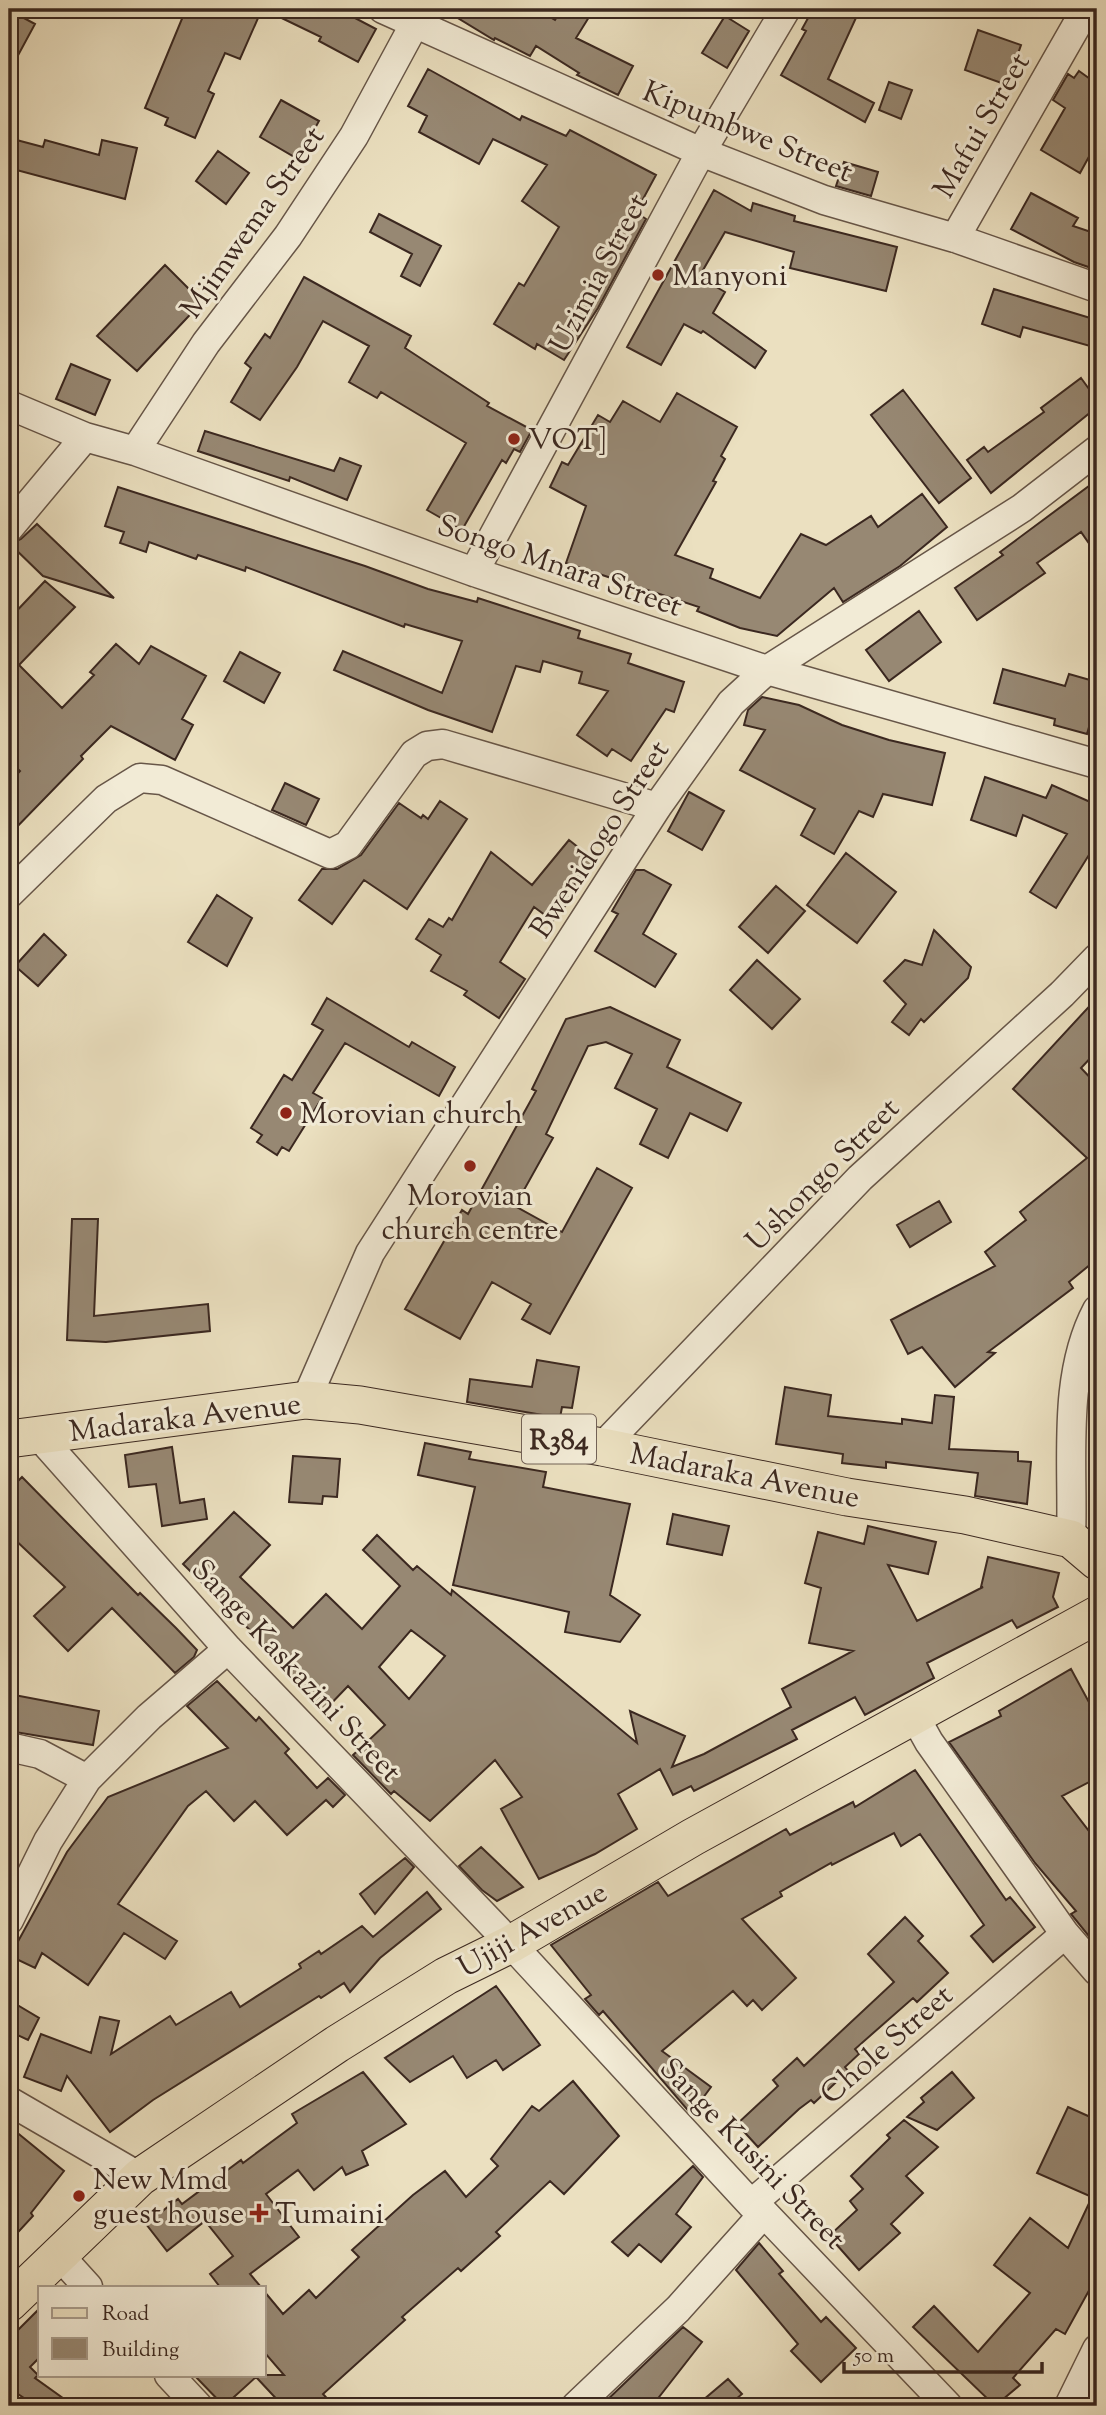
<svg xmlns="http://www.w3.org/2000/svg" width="1106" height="2415" font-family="'Sorts Mill Goudy',serif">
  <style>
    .building { fill: #978873; stroke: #3b2820; stroke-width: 2; fill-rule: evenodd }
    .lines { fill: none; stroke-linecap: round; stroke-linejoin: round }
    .minor-casing { stroke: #675648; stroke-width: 31 }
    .major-casing { stroke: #3b2820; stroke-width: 39 }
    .minor { stroke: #f2ebd6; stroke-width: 28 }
    .major { stroke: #ebe0c0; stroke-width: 37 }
    .poi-dot { fill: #8f2418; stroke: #f2ebd6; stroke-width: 2.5 }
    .labels { text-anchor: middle; stroke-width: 6; stroke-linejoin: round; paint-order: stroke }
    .shield { fill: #f2ebd6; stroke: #726257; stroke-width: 2 }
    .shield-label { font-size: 28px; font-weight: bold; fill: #3b2820 }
    .street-label { font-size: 30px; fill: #3b2820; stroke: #f2ebd6 }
    .poi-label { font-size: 30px; fill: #3b2820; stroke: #f2ebd6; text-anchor: start }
  </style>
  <rect width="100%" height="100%" fill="#ebe0c0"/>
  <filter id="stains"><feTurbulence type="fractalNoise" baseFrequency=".00286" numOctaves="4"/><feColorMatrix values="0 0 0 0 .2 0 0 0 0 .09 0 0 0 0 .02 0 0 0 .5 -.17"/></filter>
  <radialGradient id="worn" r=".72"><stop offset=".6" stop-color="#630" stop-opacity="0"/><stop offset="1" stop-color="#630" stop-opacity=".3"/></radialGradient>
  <path class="building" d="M186,9H262L240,59L225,53L208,91L214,94L195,138L165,125L168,118L145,108Z
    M263,9H338L376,29L358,62L319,41L321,37Z
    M443,9H536L555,20L562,9H594L576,38L633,66L618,95L577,75L579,73L536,46L530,56L495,38L494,40Z
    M813,9H860L828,79L874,103L865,122L781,75L806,31L802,29Z
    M9,10L35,24L9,72Z
    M725,16L749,31L727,68L702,53Z
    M978,30L1021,45L1007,85L965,70Z
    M428,69L520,120L522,116L566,136L570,130L656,175L636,212L646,219L598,308L564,360L537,344L535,349L494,324L519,283L524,286L559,227L522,201L547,165L493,139L479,164L419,132L427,116L408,106Z
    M1079,71L1097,84V142L1080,173L1041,150L1065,108L1053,100L1068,74L1074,78Z
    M889,82L912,90L901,119L879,110Z
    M281,100L319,121L298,159L260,137Z
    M9,138L43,147L45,140L99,155L102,140L137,148L125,199L9,168Z
    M218,151L249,173L226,204L196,181Z
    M844,162L878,172L871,196L836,186Z
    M714,190L751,211L753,203L795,216L794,221L897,247L886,291L790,268L794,252L725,232L699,277L725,292L713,313L766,351L755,368L703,331L701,333L684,324L661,365L627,347Z
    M1031,193L1078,218L1073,226L1097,234V270L1074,262L1011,229Z
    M379,214L441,246L420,286L401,276L412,254L370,232Z
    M165,265L202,302L137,371L97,336Z
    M304,277L411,336L405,348L489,403L487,406L532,430L520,452L514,449L506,463L502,460L462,530L427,510L466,443L381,392L377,398L349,382L369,346L323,321L297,367L260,420L231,402L251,368L245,363L265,334L270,338Z
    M994,289L1097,320V348L1023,327L1020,337L982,324Z
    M71,364L110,380L95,415L56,399Z
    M1081,378L1097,400V407L991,493L967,460L984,447L988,452L1044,412L1041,408Z
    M903,390L971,478L939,503L871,415Z
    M677,393L737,427L721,456L725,459L713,481L716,482L675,555L713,569L710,578L760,598L801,534L826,545L871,516L878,527L922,494L947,527L900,566L843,602L834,588L777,636L740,628L697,611L699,607L566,563L586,506L550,487L562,462L568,465L598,415L610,422L623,401L660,422Z
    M205,431L334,471L340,458L361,466L347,500L290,477L289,481L198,451Z
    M1097,480V555L1081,532L1037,563L1045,573L977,620L955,588L1003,555L1000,552Z
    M118,487L365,566L428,589L477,602L478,598L580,631L578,638L631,654L628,663L684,682L674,712L666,709L631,761L612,749L607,756L577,735L608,691L579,683L582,672L543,661L540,672L516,666L492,732L428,710L334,670L343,651L442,693L462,641L405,624L404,627L246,567L245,571L198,555L196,559L149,542L146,552L120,543L124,532L105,526Z
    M37,524L114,598L43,576L10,544L21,539Z
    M45,581L75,607L19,665L62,708L94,675L90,672L116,644L139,664L151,646L206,676L182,719L193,725L175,760L111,726L81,756L83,759L9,835V783L20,771L9,761V619Z
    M919,611L941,642L889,681L866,650Z
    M240,652L280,673L264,703L224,681Z
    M1003,669L1065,686L1069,674L1097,682V699L1087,734L1054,725L1055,719L994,703Z
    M762,697L799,705L842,725L889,740L945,753L932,805L883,794L873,817L859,811L834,854L801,835L815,809L740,770L765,730L744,725L748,710Z
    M985,777L1046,798L1052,785L1097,805V842L1056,908L1030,892L1067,834L1023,815L1016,836L971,820Z
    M285,783L319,799L306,825L272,810Z
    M689,792L724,811L702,850L668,831Z
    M440,801L467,819L407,909L364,880L332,924L299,900L322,869H337L361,855L399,803L421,818L423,815L428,819Z
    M569,840L594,860L574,885L579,889L553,921L534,907L500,962L525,979L499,1018L464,995L467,991L431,971L441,955L416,939L429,919L443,927L449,918L452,920L491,852L532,885Z
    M846,853L896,892L857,943L807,905Z
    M636,870H644L671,885L643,934L676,954L655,987L595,951L618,914L612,911Z
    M776,886L805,911L768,953L739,927Z
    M217,895L252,918L227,966L188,942Z
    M934,930L971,967L968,978L924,1022L921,1019L909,1035L892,1022L906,1004L884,981L905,960L922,965Z
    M44,934L66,955L38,986L15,966Z
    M757,960L800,999L772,1029L730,990Z
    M327,998L409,1047L412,1042L455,1067L439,1096L345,1043L313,1093L322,1098L289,1151L282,1147L277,1155L257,1142L262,1135L251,1128L284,1075L292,1080L323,1030L312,1024Z
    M1097,998V1051L1081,1068L1097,1085V1259L1069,1282L1073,1288L988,1352L995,1353L955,1387L922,1347L908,1354L891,1320L995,1266L985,1252L1026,1220L1020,1212L1087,1158L1013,1089Z
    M610,1007L680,1040L667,1067L741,1103L727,1131L690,1113L668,1158L640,1144L657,1109L615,1088L632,1054L606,1042L588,1046L546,1134L553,1138L515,1206L562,1232L597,1168L632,1188L550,1334L522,1319L531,1304L492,1282L460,1339L405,1309L462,1210L468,1214L536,1091L532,1089L566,1019Z
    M939,1201L951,1222L910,1247L897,1225Z
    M72,1219H98L94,1316L208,1304L210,1331L106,1342L67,1340Z
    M537,1360L579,1367L572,1408L562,1407L560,1418L467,1402L470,1379L532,1387Z
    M785,1387L831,1395L828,1416L902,1424V1419L932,1423L935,1395L954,1397L949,1449L1018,1452V1461L1031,1462L1027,1504L975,1496L978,1473L886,1462V1468L842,1463L843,1454L776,1444Z
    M425,1443L471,1452L469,1459L546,1472L543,1487L630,1504L610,1595L640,1615L620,1642L565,1632L569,1612L453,1585L475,1487L418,1475Z
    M172,1447L180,1503L204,1499L207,1519L162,1526L156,1484L129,1487L125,1455Z
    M293,1456L340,1459L337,1497L323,1496L322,1504L289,1502Z
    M22,1477L138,1595L140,1593L176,1628L197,1650L194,1657L175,1673L112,1608L68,1651L34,1616L65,1587L9,1534V1490Z
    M234,1512L270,1545L240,1577L293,1628L326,1594L362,1629L400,1586L363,1550L377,1535L413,1570L417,1566L451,1595L452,1590L637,1743L630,1711L685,1736L672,1767L704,1754L791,1707L782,1689L853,1651L809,1643L821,1588L805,1583L818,1532L864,1544L868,1526L936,1542L928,1574L888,1565L917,1621L983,1587H981L988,1557L1059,1573L1053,1597L1058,1607L1017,1628L1012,1620L927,1663L934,1678L865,1715L855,1697L792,1730L797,1739L694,1791L691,1786L673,1795L660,1769L618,1794L637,1829L595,1854L539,1879L501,1809L522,1797L495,1760L430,1821L394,1791L391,1794L353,1755L385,1725L348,1686L324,1711L265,1652L268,1648L183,1564ZM411,1630L445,1656L409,1699L379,1667Z
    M673,1514L729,1526L722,1555L667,1544Z
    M1071,1669L1097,1717V1778L1062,1796L1089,1831L1097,1825V1937L1092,1940L1071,1914L1076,1911L1035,1863L949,1742L1001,1716L999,1711Z
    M217,1681L256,1721L259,1717L289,1749L285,1753L317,1788L328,1778L345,1795L333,1807L326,1800L287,1835L255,1801L234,1821L206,1791L188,1806L118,1904L177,1941L165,1959L124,1933L88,1985L42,1953L35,1968L10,1956L67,1852L108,1797L228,1748L187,1706Z
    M9,1694L99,1711L93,1745L9,1731Z
    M915,1770L1006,1900L1010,1897L1035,1927L993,1962L971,1936L984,1925L920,1834L901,1846L894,1833L832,1865L831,1863L780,1892L782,1896L742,1919L796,1978L762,2010L753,2000L747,2006L733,1991L662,2051L711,2087L691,2114L603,2011L599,2015L585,1999L591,1995L551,1945L658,1882L668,1896L786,1829L790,1835L853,1802L855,1807Z
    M481,1847L523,1887L497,1901L482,1890L459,1866Z
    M405,1858L414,1867L375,1914L360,1894Z
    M427,1892L441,1909L380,1958L350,1992L344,1983L321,1998L319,1996L153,2100L110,2132L67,2076L61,2091L24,2077L41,2034L91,2053L100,2017L119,2021L111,2054L170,2016L176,2025L231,1992L240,2007L301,1968L299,1964L319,1951L321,1954L362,1926L373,1937Z
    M905,1917L923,1936L918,1941L948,1973L917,2002L913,1998L855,2049L859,2054L845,2067L848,2071L814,2103L811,2100L799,2109L758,2147L737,2124L778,2086L773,2080L797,2058L804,2066L894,1982L868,1954Z
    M496,1986L540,2045L503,2070L496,2060L467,2078L453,2056L410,2082L385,2058Z
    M9,2000L39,2018L28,2040L9,2031Z
    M363,2072L406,2124L362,2151L368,2165L346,2175L342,2167L314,2190L298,2170L266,2194L299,2237L250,2274L261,2287H220L210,2274L233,2256L205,2221L167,2251L146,2224L178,2199L182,2204L241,2160L243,2163L297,2123L292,2114Z
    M952,2072L974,2098L937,2130L907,2117L924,2102L921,2098Z
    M573,2081L619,2136L564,2194L550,2181L496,2232L500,2236L461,2271L458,2268L402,2317L405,2320L323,2394L334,2406H283L256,2377L224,2406L194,2375H284L264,2352V2291L283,2314L309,2290L316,2298L359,2257L352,2250L413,2195L445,2171L466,2197L498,2166L491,2159L532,2106L539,2111Z
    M1068,2107L1097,2120V2276L1065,2334L1056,2329L1013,2378L1020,2385L995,2406L913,2327L934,2306L978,2352L1030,2293L994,2265L1030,2218L1068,2248L1092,2197L1037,2173Z
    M904,2120L938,2147L906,2176L923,2193L891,2224L900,2233L859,2270L829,2236L857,2210L850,2201L863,2189L851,2176L890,2138L887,2135Z
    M9,2126L64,2171L31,2213L33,2216L9,2242Z
    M693,2166L703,2177L676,2214L691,2227L661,2262L639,2244L628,2256L612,2242Z
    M759,2243L783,2271L779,2274L821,2322L826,2317L856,2348L821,2382L791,2351L798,2344L736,2270Z
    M40,2308V2357L30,2367L38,2375L35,2378L74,2406H36L9,2388V2339Z
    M683,2327L702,2342L652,2406H607L604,2403Z
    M728,2379L742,2394L728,2406H696Z"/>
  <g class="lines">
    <g class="minor-casing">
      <path id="minor" d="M383,9L701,152L824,200L955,238L1097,288
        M955,238L1086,9
        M9,405L85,437L135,451L474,572L767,670L1097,764
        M135,451L206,343L288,236L354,136L414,25
        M9,528L85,437
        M474,572L701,152L786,9
        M9,894L106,799L140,778L162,780L330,854L348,845L414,754L427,746L443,744L657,807
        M306,1400L370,1253L429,1161L657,807L731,703L767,670L1022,508L1097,450
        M39,1436L228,1649L511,1944L751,2204L764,2213L948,2406
        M602,1447L860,1178L1062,994L1097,958
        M1071,1539C1074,1464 1061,1378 1097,1310
        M914,1715L929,1742L1065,1934L1097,1971
        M9,1747L40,1754L87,1779
        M9,1920L48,1841L87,1779L149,1717L228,1649
        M9,2101L140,2177
        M751,2204L1065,1934
        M59,2255L88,2287
        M169,2375L198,2406
        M576,2406L678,2309L764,2213
        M1069,2406L1097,2349"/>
    </g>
    <g class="major-casing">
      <path id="major" d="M9,1439L306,1400L360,1405L602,1447L847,1497L965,1515L1071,1539L1097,1561
        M9,2303L140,2177L337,2044L446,1976L511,1944L693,1837L1097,1615"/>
    </g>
    <use href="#minor" class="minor"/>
    <use href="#major" class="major"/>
  </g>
  <g class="poi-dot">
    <circle cx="658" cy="275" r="7"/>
    <circle cx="514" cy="439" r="7"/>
    <circle cx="286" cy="1113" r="7"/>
    <circle cx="470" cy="1166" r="7"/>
    <circle cx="79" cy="2196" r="7"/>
    <path d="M255.5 2202.5h7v7h7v7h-7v7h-7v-7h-7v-7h7z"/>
  </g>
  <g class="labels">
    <rect class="shield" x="522" y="1414.5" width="74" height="49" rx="5"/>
    <g class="shield-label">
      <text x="559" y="1449">R384</text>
    </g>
    <g class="street-label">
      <text transform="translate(981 125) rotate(-60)" y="10">Mafui Street</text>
      <text transform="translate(748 131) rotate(22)" y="10">Kipumbwe Street</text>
      <text transform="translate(252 222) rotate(-55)" y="10">Mjimwema Street</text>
      <text transform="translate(598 273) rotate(-62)" y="10">Uzimia Street</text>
      <text transform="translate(560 565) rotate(19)" y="10">Songo Mnara Street</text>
      <text transform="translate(599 839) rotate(-57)" y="10">Bwenidogo Street</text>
      <text transform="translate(822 1174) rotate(-45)" y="10">Ushongo Street</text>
      <text transform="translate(185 1417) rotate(-7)" y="10">Madaraka Avenue</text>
      <text transform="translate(745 1475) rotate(11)" y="10">Madaraka Avenue</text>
      <text transform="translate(297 1670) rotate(47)" y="10">Sange Kaskazini Street</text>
      <text transform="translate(532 1929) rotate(-29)" y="10">Ujiji Avenue</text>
      <text transform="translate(886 2044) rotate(-41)" y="10">Chole Street</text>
      <text transform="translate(753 2153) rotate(46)" y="10">Sange Kusini Street</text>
    </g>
    <g class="poi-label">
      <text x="672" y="285">Manyoni</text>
      <text x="528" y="449">VOT]</text>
      <text x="300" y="1123">Morovian church</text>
      <text x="470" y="1205" text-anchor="middle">Morovian<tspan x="470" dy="34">church centre</tspan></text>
      <text x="93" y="2189">New Mmd<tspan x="93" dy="34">guest house</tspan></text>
      <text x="275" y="2223">Tumaini</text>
    </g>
  </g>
  <rect width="1106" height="2415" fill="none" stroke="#ebe0c0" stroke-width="35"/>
  <rect x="10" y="10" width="1085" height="2394" fill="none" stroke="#3b2820" stroke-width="3.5"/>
  <rect x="18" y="18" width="1071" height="2380" fill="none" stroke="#3b2820" stroke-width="2"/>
  <rect x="38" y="2286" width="228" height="91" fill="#f2ebd6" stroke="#a99d8d" stroke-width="2"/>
  <rect x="52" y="2308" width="35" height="10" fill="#ebe0c0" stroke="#a99d8d" stroke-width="2"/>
  <text x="102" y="2320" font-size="21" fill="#3b2820">Road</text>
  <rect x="52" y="2338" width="35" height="21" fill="#978873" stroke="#a99d8d" stroke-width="2"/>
  <text x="102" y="2356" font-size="21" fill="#3b2820">Building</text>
  <path d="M844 2362v10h198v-10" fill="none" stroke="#3b2820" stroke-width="3.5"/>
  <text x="854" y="2362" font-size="21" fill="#3b2820" stroke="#f2ebd6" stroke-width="5" paint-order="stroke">50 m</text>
  <rect width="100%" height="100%" filter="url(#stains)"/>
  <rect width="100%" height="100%" fill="url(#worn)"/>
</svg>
